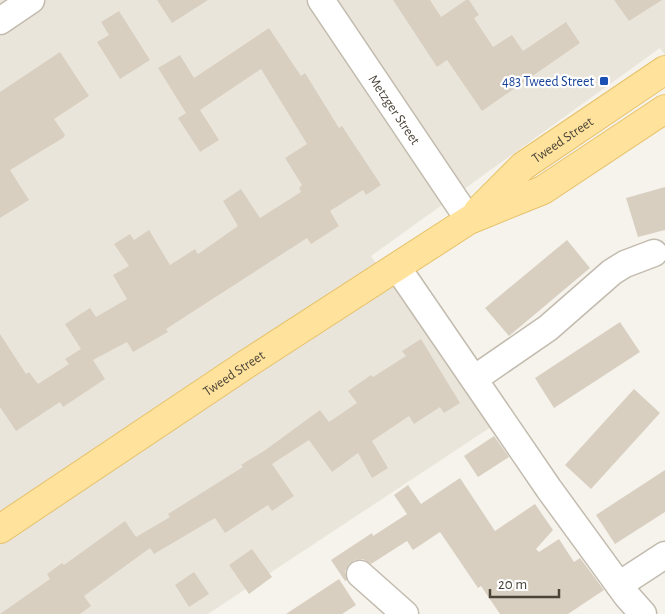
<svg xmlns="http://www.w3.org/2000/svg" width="665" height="614" font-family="'Alegreya Sans',sans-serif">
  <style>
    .residential { fill: #eae5da }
    .building { fill: #d8cfc1 }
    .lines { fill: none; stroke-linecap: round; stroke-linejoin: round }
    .minor-casing { stroke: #c2bbae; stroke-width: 29 }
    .major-casing { stroke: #e6c16a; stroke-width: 30 }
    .minor { stroke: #fff; stroke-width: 26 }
    .major { stroke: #ffe39c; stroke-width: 28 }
    .transit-dot { fill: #1a4fb4; stroke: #fff; stroke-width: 2 }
    .labels { text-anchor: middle; stroke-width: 4.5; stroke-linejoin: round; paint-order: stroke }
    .transit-label { font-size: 14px; fill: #164399; stroke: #fff; text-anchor: end }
    .street-label { font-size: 14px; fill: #4b4439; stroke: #fff }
  </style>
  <rect width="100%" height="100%" fill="#f6f3ec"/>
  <path class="residential" d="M0,0H665V55L660,48L371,256L494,425L208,614H0Z"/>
  <path class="building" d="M157,0H208L172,23Z
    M393,0H430L441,17L466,0H469L479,15L474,18L493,47L512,35L523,51L566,22L580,43L482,111L447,60L437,67Z
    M614,0H662L629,21Z
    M119,11L150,60L120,79L97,42L109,35L101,22Z
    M269,28L301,76L305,73L339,128L342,126L381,185L366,195L363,190L330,211L339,226L311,244L307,238L166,329L168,332L133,352L127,342L93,360L105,379L63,407L60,402L16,431L0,407V334L26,374L29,372L38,384L69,364L65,359L81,349L65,324L90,308L96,317L127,299L113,275L129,266L114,244L130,234L134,240L149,230L170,265L195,249L198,254L238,226L223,201L241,189L260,218L301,192L299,188L302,185L285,158L307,144L261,69L200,110L219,140L200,152L178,118L186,113L158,68L180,55L194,78Z
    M60,52L89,96L54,119L65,135L63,138L10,170L29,200L0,218V92Z
    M665,187V230L638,237L626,198Z
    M567,240L590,268L509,336L485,308Z
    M620,322L640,352L554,408L535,378Z
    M421,339L460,403L444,413L440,407L414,424L409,416L372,441L388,468L372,478L358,453L332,472L309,440L272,464L294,496L272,511L268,505L225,533L215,518L154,554L150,548L84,596L91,606L80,614H0L50,579L47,574L62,563L64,565L125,521L136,537L170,517L168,514L243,467L241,465L264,451L320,410L329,422L357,403L348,391L371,375L373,377L406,356L402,351Z
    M634,389L660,413L591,489L565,465Z
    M494,436L509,457L478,477L464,456Z
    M665,470V512L615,544L596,515Z
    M460,478L495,531L535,504L553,530L536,549L539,552L559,539L574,562L580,558L604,590L568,614H500L481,586L478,588L440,532L413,550L407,541L371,564L363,559L355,560L349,564L345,571L347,580L345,581L331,560L372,533L373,536L407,514L394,495L408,485L421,504Z
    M252,549L272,577L249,594L229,565Z
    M194,572L209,594L189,607L175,585Z
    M339,579L356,605L342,614H286Z"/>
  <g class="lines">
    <g class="minor-casing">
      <g id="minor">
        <path id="s1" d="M321,0L469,220"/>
        <path d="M0,21L31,0"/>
        <path d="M397,267L549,489L627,596L643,614"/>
        <path d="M474,379L548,328L612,272L625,264L654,253"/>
        <path d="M360,574L405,614"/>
        <path d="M619,585L665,555"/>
      </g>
    </g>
    <g class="major-casing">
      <g id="major">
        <path id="s2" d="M478,211L523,166L665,70"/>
        <path id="s3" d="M0,529L248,363L469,220L543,190L665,109"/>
      </g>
    </g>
    <use href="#minor" class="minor"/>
    <use href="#major" class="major"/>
  </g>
  <rect class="transit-dot" x="599" y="76" width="10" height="10" rx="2.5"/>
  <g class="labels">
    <g class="transit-label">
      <text x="594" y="86">483 Tweed Street</text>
    </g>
    <g class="street-label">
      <text dy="5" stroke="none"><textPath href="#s1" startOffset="132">Metzger Street</textPath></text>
      <text dy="5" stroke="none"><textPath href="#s2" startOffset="111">Tweed Street</textPath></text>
      <text dy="5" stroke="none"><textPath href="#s3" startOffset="281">Tweed Street</textPath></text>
    </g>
  </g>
  <path d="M490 589v8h69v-8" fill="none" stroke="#4b4439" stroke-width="2.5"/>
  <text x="498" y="589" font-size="15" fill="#4b4439" stroke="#ffffff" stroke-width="4" paint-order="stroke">20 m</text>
</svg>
